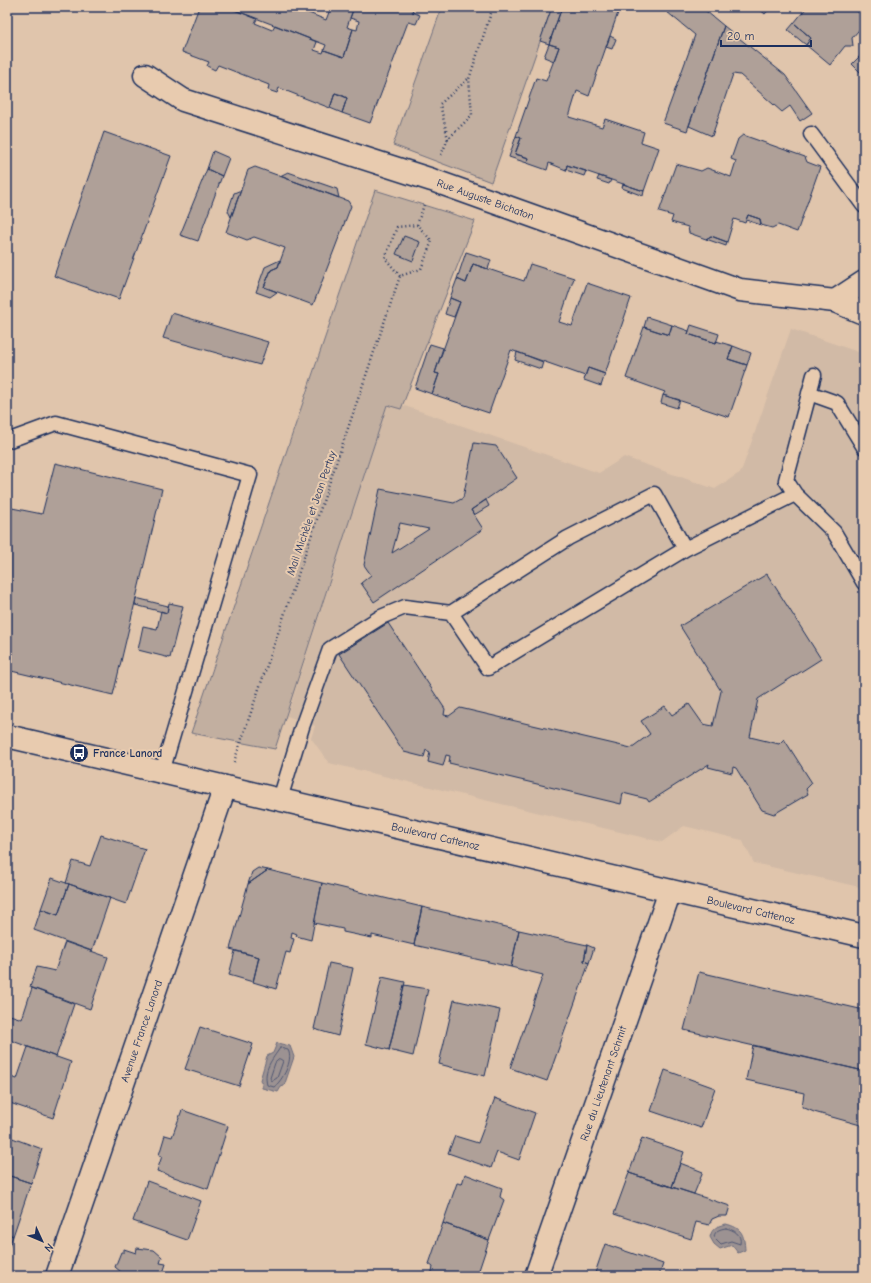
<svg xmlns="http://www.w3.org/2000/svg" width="871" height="1283" font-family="'Comic Neue',sans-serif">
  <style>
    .built { fill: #d1baa6 }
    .green { fill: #c2afa0; stroke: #6e6f7f }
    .water { fill: #9c9292; stroke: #686a7d }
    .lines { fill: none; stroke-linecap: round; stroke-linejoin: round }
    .shore { stroke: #4f5773; stroke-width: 1 }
    .building { fill: #afa098; stroke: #1b2f5e; fill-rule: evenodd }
    .lane-casing { stroke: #1b2f5e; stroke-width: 17 }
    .street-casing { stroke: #1b2f5e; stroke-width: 25 }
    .secondary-casing { stroke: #1b2f5e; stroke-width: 25 }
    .path { stroke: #1b2f5e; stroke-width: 2.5; stroke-dasharray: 1 3; stroke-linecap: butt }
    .lane { stroke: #e8cbaf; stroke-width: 14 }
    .street { stroke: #e8cbaf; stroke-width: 22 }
    .secondary { stroke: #e8cbaf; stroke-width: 22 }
    .labels { text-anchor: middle; stroke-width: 4; stroke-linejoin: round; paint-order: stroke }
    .street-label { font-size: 11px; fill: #1b2f5e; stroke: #e8cbaf }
    .poi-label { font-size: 11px; font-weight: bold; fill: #1b2f5e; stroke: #e8cbaf; text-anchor: start }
  </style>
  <rect width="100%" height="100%" fill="#e0c5ac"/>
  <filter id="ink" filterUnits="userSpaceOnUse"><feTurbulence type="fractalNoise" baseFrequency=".025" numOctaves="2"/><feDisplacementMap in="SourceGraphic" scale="8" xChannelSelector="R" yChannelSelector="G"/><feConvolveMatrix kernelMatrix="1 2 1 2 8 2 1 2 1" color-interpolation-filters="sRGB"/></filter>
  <g filter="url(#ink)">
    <path class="built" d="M791,329L864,354V888L754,863L742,840L684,826L662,842L329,763L311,738L315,726L287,716L387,405L401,409L402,405L599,473L624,457L715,489L741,472Z"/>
    <path class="green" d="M442,7H552L491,182L393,145Z
      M375,190L475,221L401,409L387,405L275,749L191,733Z"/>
    <path class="water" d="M277,1043L290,1046L294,1057L284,1086L281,1087L278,1092L262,1088V1083L260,1080L267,1056L273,1053Z
      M726,1224C742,1228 744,1234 745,1250L738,1253L732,1245L720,1249L714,1244L710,1237C712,1228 717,1226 726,1224Z"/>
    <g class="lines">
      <path class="shore" d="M280,1048L288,1050C294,1060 282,1081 274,1087L267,1085C263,1069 272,1060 280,1048Z
        M280,1059L283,1061L277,1078L272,1081L270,1078L275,1063Z
        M726,1228C734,1230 742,1234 740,1244L731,1241L721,1244L714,1237C715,1230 720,1229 726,1228Z"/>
    </g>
    <path class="building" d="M199,7H227L257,19L255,23L272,30L275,25L317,42L314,50L323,53L324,50L344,57L353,29L357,30L359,21L350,18L354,7H414L412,12L420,15L416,24L408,22L370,123L342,113L347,98L342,95L335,93L330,108L279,88L277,93L268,90L269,85L218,65L215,70L207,66L209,62L182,52Z
      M227,7H294L326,20L331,7H354L347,27L353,29L344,57L324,50L326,45Z
      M552,7H562L549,44L540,41Z
      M562,7L572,8L573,7H620L589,96L577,91L569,117L602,127L605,119L644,132L641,142L659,148L644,191L567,165L566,170L549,163L547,170L527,163L529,158L515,154L521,138L516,136L536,78L546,81L559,47L549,44Z
      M661,7H701L724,26L687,131L663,123L695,35Z
      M757,7H771L765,14Z
      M807,7H852L864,17V24L852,38L853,46H845L830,65L806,45L811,38L794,23Z
      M794,23L811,38L806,45L788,30Z
      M724,26L785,75L812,113L800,121L790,106L782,112L740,75L733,74L712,136L689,126Z
      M610,36L616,39L612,49L606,47Z
      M549,44L559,47L554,61L544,57Z
      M860,56L864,60V76L852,64Z
      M335,93L347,98L342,113L330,108Z
      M104,132L171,156L119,299L54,276Z
      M743,135L805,157L807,162L820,167L797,232L778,225L772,228L761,225L760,219L748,215L745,223L734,219L727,242L711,236L706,239L689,233L688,227L671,222L673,216L659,212L676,164L701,171L707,168L731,177L736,161L731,159L738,139Z
      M516,136L521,138L515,154L529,158L527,163L509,157Z
      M213,151L229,158L222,176L207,169Z
      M567,165L586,171L584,176L566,170Z
      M255,167L348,201L351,206L313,305L264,287L271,270L278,267L285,248L254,237L247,240L226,232L248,170Z
      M207,169L222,176L198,241L180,235Z
      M288,172L337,189L339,198L280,176Z
      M599,176L611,180L609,184L597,180Z
      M623,184L644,191L643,196L622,188Z
      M241,190L231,217L228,211L234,193Z
      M748,215L760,219L761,225L746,220Z
      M404,236L420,242L413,261L396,254Z
      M711,236L727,242L726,246L706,239Z
      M466,252L491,260L488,269L473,264L466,283L457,279Z
      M280,260L278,267L271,270L264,287L277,292L270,297L256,292L265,267Z
      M473,264L524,281L530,264L574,278L559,322L572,326L587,283L631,298L605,374L588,368L585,376L511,350L489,413L432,394L439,374L435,373L460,302L450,298L457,279L466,283Z
      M450,298L460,302L454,317L445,314Z
      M172,313L268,342L260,365L163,338Z
      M647,317L672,325L669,335L644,327Z
      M672,325L689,331L688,334L716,343V341L733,346L728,359L747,365L729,417L663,395L665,392L626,378L644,327L669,335Z
      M691,325L719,334L716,343L688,334Z
      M430,344L443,348L435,373L439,374L432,394L415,388Z
      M733,346L751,353L747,365L728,359Z
      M517,352L543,362L541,369L515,360Z
      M588,368L605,374L601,386L584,380Z
      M663,395L680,400L677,408L661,403Z
      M474,443L496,446L517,478L471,510L483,529L374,602L361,583L371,575L364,565L380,489L454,503L463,498ZM400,523L429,529L392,553Z
      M55,463L162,489L113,695L7,670V507L42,514Z
      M486,500L489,506L474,515L471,510Z
      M767,574L821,659L758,699L750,737L779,744L784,739L812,783L806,789L808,794L774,814L762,810L736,768L733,767L732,773L708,767L709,764L649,802L647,799L623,793L621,804L449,763L450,756L446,755L443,766L428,762L430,752L426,750L424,757L404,752L339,654L388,623L445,709L444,715L449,716L460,708L631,748L650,734L641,721L665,706L672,715L689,704L703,724L713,726L721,691L680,626Z
      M136,598L168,606L167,613L135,605Z
      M169,603L183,606L170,658L138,650L143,626L157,629L161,611L167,613Z
      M101,835L145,849L126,904L66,883L73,861L90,866Z
      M258,868L268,870L248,884L252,872Z
      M268,870L322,883L311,940L296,936L297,934L292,932L291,938L294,939L290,953L286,952L276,989L253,982L259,957L230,949L248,884Z
      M52,878L69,884L58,915L41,909Z
      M322,883L422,907L414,945L372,935V938L343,932V929L314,923Z
      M69,884L110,898L92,951L34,930L41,909L58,915Z
      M422,907L519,930L511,967L414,945Z
      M519,930L587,945L584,961L589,963L547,1081L510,1068L543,975L511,967Z
      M65,942L108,957L90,1009L30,987L37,967L55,971Z
      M587,945L594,948L589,963L584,961Z
      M235,951L259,957L253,982L229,975Z
      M329,963L353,968L338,1036L314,1029Z
      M699,972L864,1010V1071L684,1030Z
      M382,977L405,982L389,1050L366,1044Z
      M404,985L428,989L413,1056L389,1050Z
      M32,988L74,1004L56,1057L7,1039V1014L22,1019Z
      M454,1000L500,1010L485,1076L439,1064Z
      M200,1027L253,1044L239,1086L185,1069Z
      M753,1045L864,1071V1126L814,1112L802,1107L804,1093L746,1080Z
      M28,1047L71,1062L53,1118L7,1102V1076L17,1079Z
      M665,1070L715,1088L701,1128L651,1111Z
      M495,1098L535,1113L519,1160L497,1152L491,1168L448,1153L455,1136L478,1143Z
      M182,1110L228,1126L208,1189L157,1171L162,1156L159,1155L165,1135L172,1137Z
      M7,1136L42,1149L31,1183L7,1175Z
      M642,1138L684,1152L672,1187L629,1173Z
      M680,1163L703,1172L694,1194L672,1187Z
      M629,1173L730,1206L727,1216H719L712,1219L709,1225L696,1222L691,1239L614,1214Z
      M465,1174L502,1188L500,1197L504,1200L489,1240L443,1223L457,1183L462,1184Z
      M7,1175L31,1183L13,1236L7,1233Z
      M147,1181L201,1201L187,1240L133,1221Z
      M443,1223L489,1240L477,1276H431L433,1267L429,1264Z
      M7,1233L13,1236L8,1249H7Z
      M605,1244L663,1264L659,1276H594Z
      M137,1248L154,1250L162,1257L160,1263L166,1264L162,1276H120L121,1272L115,1267L121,1252H124V1249L136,1253Z"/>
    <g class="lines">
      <g class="lane-casing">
        <path id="lane" d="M811,134L864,206
          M809,393L837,403L864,447
          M7,441L56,423L250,475L162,772
          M795,494L834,532L864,583
          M451,613L488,668L685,549
          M280,799L302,727L330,649L381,617L405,607L451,613L568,538L654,494L685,549L795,494L786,480L814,375"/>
      </g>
      <g class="street-casing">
        <g id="street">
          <path id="s1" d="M145,75L183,100L432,180L740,290L835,301L861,312L864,311"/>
          <path d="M835,301L864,282"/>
          <path id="s2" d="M536,1276L670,891"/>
        </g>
      </g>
      <g class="secondary-casing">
        <g id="secondary">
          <path id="s3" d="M7,736L864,936"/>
          <path id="s4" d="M57,1276L225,787"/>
        </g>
      </g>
      <path class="path" d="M448,139L440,104L468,79
        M441,155L448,139L472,115L469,79L493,7
        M400,276L385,258L397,227L417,225
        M234,762L400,276L421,269L432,241L417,225L424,205"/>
      <use href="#lane" class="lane"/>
      <use href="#street" class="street"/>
      <use href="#secondary" class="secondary"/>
    </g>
  </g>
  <defs>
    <g id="bus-disc" transform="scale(1)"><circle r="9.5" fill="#1b2f5e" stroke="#e8cbaf"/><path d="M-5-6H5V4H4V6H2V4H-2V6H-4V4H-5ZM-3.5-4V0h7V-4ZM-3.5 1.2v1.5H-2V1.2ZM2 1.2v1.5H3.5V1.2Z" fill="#fff"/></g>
  </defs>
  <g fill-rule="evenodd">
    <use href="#bus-disc" x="79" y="753"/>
  </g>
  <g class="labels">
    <g class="street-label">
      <text dy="4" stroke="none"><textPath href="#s1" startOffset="364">Rue Auguste Bichaton</textPath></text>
      <text transform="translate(311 513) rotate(-71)" y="4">Mail Michèle et Jean Pertuy</text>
      <text dy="4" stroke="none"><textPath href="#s3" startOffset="440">Boulevard Cattenoz</textPath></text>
      <text dy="4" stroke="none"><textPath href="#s3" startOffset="764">Boulevard Cattenoz</textPath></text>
      <text dy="4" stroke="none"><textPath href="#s4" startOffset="259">Avenue France Lanord</textPath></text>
      <text dy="4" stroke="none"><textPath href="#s2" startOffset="204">Rue du Lieutenant Schmit</textPath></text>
    </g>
    <g class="poi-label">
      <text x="93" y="757">France Lanord</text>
    </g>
  </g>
  <rect width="871" height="1283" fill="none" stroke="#e8cbaf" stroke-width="24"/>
  <rect x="12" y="12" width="847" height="1259" fill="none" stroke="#1b2f5e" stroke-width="1.5" filter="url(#ink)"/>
  <g transform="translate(42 1241) rotate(134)" stroke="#e8cbaf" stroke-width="3" paint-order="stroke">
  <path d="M0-3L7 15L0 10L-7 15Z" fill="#1b2f5e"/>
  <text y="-6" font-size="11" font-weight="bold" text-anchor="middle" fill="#1b2f5e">N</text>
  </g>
  <path d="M721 40v6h90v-6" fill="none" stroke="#1b2f5e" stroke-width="2"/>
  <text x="727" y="40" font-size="12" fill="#1b2f5e" stroke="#e8cbaf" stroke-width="3" paint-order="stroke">20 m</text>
</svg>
